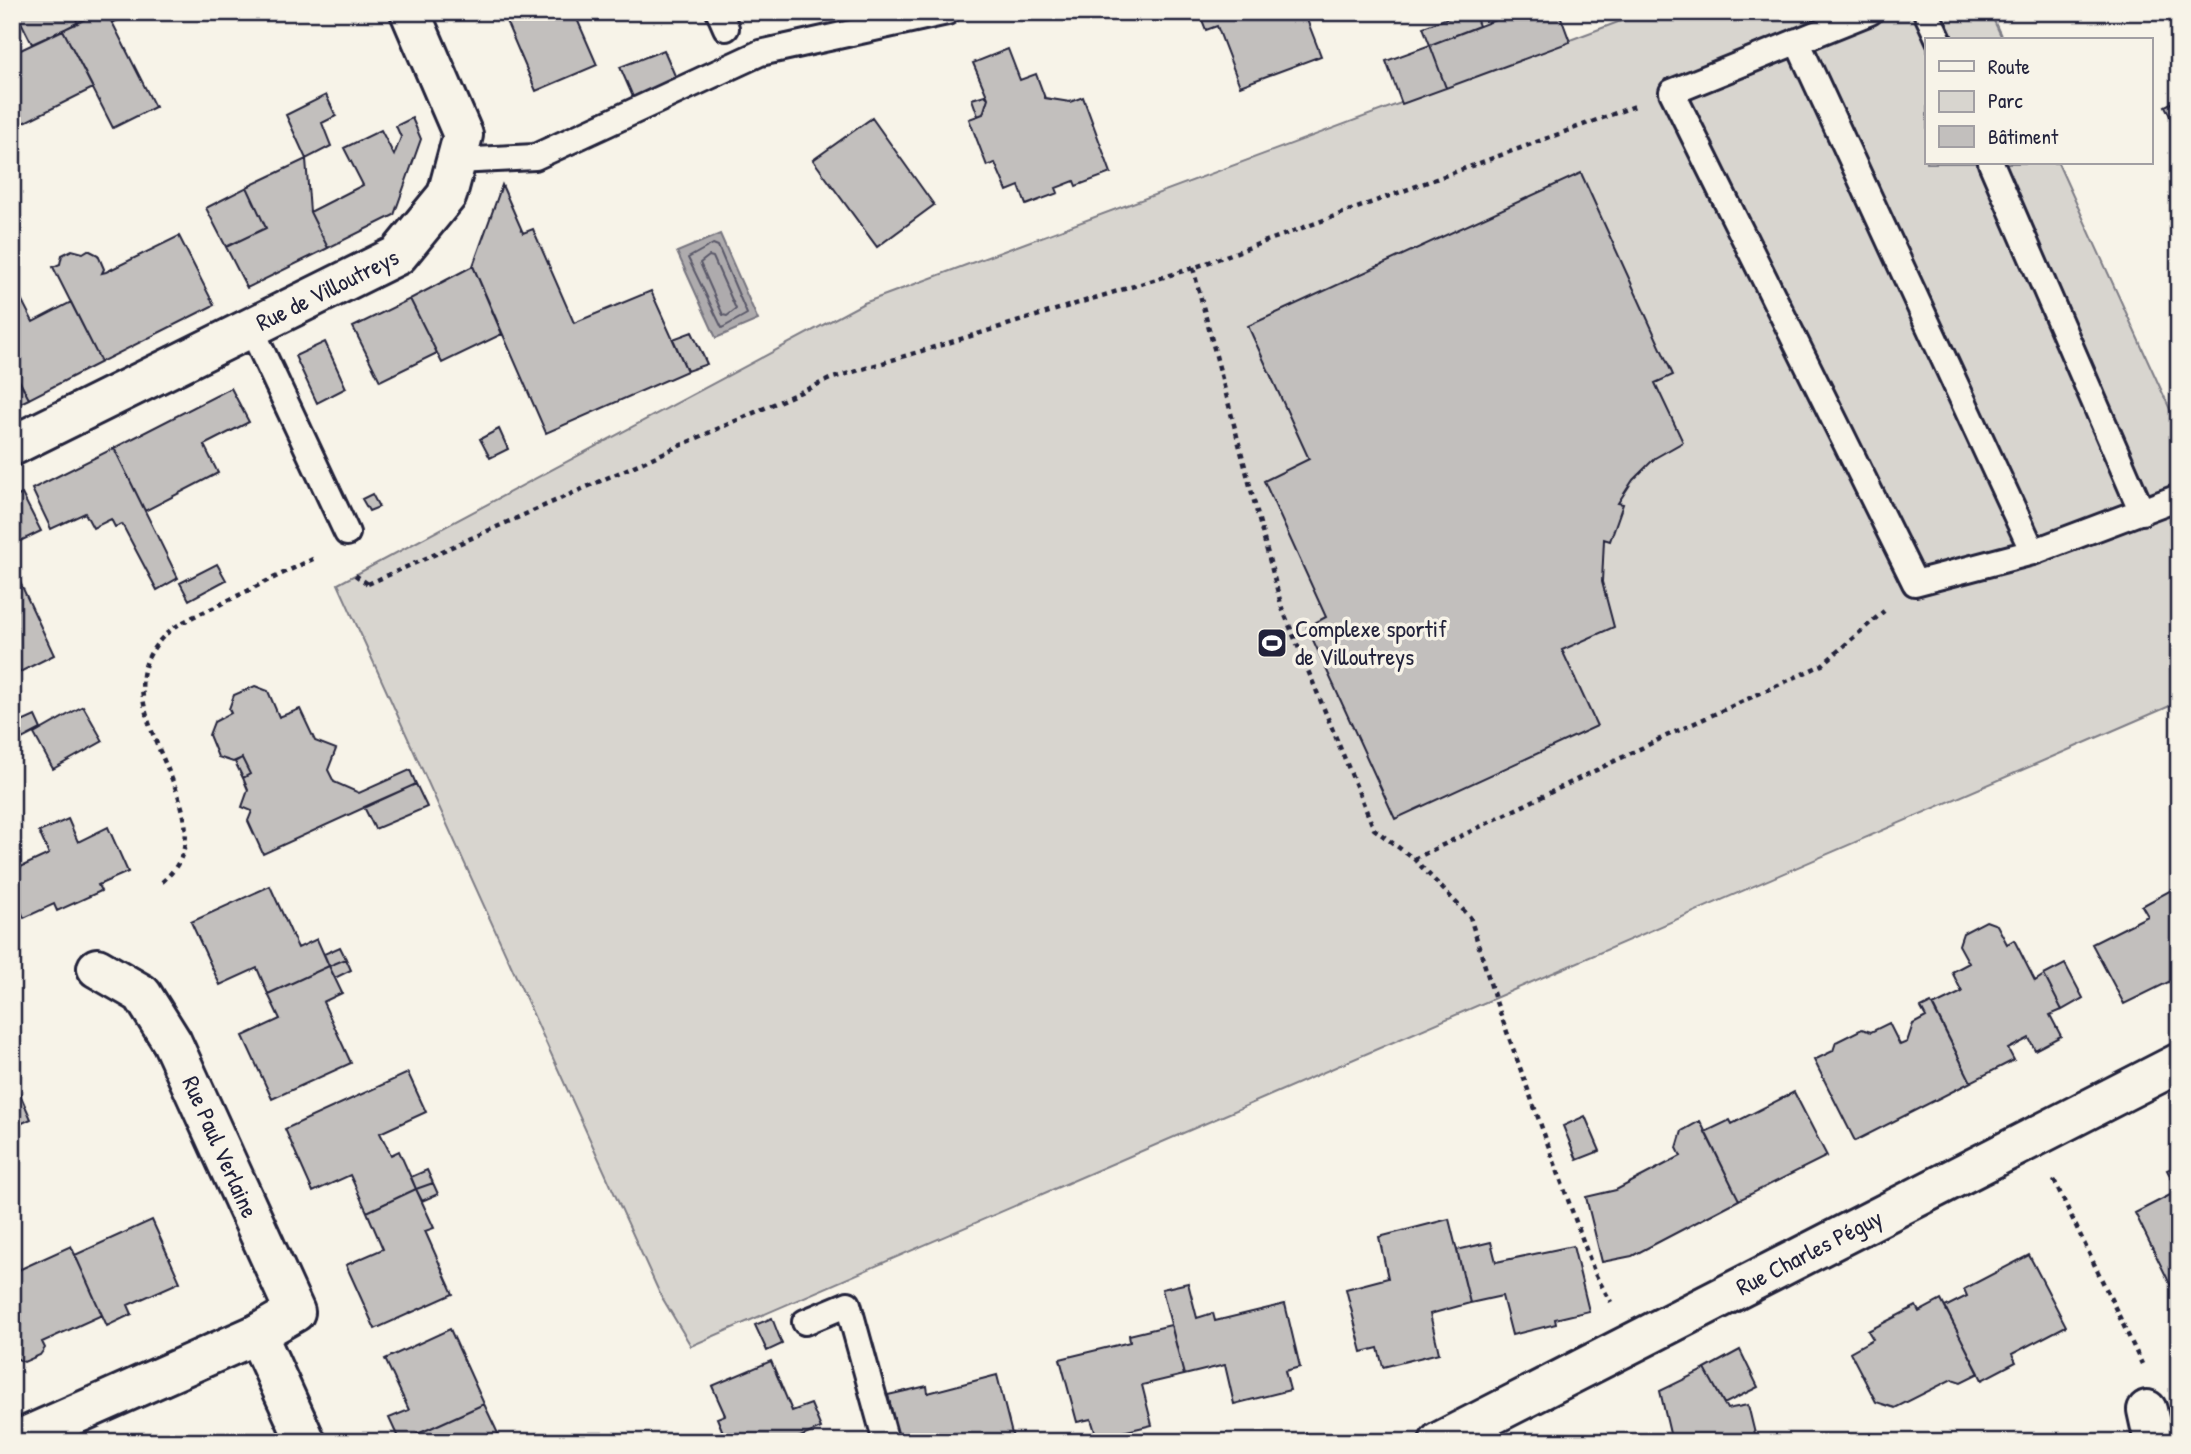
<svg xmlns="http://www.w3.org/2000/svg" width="2191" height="1454" font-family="'Patrick Hand',sans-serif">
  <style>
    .green { fill: #d8d5cf; stroke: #7d7c85; stroke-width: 2 }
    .water { fill: #aeabad; stroke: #76747f; stroke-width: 2 }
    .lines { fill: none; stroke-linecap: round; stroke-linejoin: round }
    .shore { stroke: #5a5969; stroke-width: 2 }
    .building { fill: #c2bfbd; stroke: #22223b; stroke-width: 2 }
    .service-casing { stroke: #22223b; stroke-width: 30 }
    .minor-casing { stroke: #22223b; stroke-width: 44 }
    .tertiary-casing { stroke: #22223b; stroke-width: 44 }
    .path { stroke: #22223b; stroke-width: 4.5; stroke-dasharray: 5 5; stroke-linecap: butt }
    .service { stroke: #f7f3e8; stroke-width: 24 }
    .minor { stroke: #f7f3e8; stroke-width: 38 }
    .tertiary { stroke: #f7f3e8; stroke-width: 38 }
    .labels { text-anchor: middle; stroke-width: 7; stroke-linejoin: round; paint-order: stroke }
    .street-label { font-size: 24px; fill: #22223b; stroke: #f7f3e8 }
    .poi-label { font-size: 24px; fill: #22223b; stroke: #f7f3e8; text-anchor: start }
  </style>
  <rect width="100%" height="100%" fill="#f7f3e8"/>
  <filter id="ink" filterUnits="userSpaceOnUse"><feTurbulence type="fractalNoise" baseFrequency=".0143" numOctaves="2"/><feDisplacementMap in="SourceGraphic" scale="14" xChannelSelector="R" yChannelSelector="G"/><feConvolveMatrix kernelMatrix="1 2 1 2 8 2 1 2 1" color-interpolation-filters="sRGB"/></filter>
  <g filter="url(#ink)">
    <path class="green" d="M1645,12H1990L2003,40H1927V163H2058L2174,418L2179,417V702L691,1346L660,1294L338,584L864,303Z"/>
    <path class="water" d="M720,234L758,320L716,338L677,252Z"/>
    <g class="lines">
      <path class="shore" d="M713,244L718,246L747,314L722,328L688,258Z
        M709,256L713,257L736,309L727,316L723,315L700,263Z"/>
    </g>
    <path class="building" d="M20,12H72L78,23L32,44L17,14Z
      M72,12H98L78,23Z
      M98,12H107L155,107L113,128L63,30Z
      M117,12H136L112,23L109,16Z
      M528,12H574L597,65L536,91L506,21Z
      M1199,12H1304L1321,56L1240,86L1217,26L1206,30Z
      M1464,12H1474L1479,26L1430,45L1423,27Z
      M1516,12H1559L1570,42L1446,88L1430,45Z
      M63,30L93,88L21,124L12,108V54Z
      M1430,45L1446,88L1402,104L1386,61Z
      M1008,49L1020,80L1036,74L1045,98L1070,102L1083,97L1111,173L1076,186L1074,181L1056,188L1058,193L1026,205L1019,186L1007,191L995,163L987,166L969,119L983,114L988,98L973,63Z
      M664,50L676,78L633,97L620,67Z
      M326,95L336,116L322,123L331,146L306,159L286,115Z
      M985,95L988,98L983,114L978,116L972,99Z
      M2179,99V134L2165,106Z
      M412,118L421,139L394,215L328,248L310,212L363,185L344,148L381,130L394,155L401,137L396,126Z
      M872,118L934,205L877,247L813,160Z
      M306,159L310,212L328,248L247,288L226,247L266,228L247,187Z
      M1581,173L1673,375L1655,383L1683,442L1655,458L1633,480L1618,503L1623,504L1610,541L1604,539L1602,582L1614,627L1562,650L1597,726L1395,819L1307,627L1326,617L1264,481L1309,459L1248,326Z
      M502,185L523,233L533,229L574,323L651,291L687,371L546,433L473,266Z
      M247,187L266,228L226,247L206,208Z
      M179,236L214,305L101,362L53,267L60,264L62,255L72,250L83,253L88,250L98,255L104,269L102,273L106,272Z
      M473,266L502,334L442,363L410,299Z
      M15,287L33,322L71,302L101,362L29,399L12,367Z
      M410,299L437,353L380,381L353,327Z
      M692,332L707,364L687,371L673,339Z
      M325,342L346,388L317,403L295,356Z
      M12,367L29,399L12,407Z
      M231,388L249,422L204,445L218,473L145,511L114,448Z
      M499,429L508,449L490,458L480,439Z
      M114,448L178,578L157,590L122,524L115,527L111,519L93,528L85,513L51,529L32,489Z
      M22,494L41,531L12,545V499Z
      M372,494L379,507L369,511L362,499Z
      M217,564L226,580L189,600L180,583Z
      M12,565L54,655L14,675L12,671Z
      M255,686L268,691L279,717L300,709L315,741L336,749L328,770L334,782L359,793L410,770L416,784L263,854L248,821L252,811L242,807L248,790L243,778L250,774L242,758L233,762L218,757L209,735L214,722L231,713L229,709L234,695Z
      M83,706L103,741L53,769L34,734Z
      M35,716L41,729L22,739L15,725Z
      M242,758L250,774L243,778L235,762Z
      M416,784L427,807L375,829L364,807Z
      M68,819L78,842L108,827L128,872L98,885L101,891L57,911L54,904L24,918L12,891V871L49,854L39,832Z
      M270,886L298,948L317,939L329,966L268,994L257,968L220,985L191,922Z
      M2173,889L2179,900V977L2124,1004L2092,944L2148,916L2142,906Z
      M1986,921L1997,925L2007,944L2014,940L2035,981L2044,975L2062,1010L2050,1015L2061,1036L2035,1050L2029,1038L2008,1049L2014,1060L1971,1082L1933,1006L1962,992L1952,972L1969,963L1959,945L1963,933Z
      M340,947L346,959L329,966L324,954Z
      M346,959L351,970L335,978L329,966Z
      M2065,964L2083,998L2062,1010L2044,975Z
      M329,966L342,993L323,1002L351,1063L272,1099L243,1036L280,1019L268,994Z
      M1931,1003L1971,1082L1855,1141L1814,1060L1833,1051L1836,1042L1862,1029L1871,1032L1889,1023L1900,1045L1907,1042L1913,1024L1926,1017L1921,1008Z
      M408,1073L426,1112L380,1133L391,1155L399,1151L416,1189L367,1212L350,1175L313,1192L285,1129Z
      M15,1083L31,1119L12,1128V1084Z
      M1794,1092L1827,1156L1739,1200L1705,1132L1730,1120L1732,1124Z
      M1585,1116L1600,1151L1577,1160L1563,1126Z
      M1700,1121L1739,1200L1632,1256L1602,1262L1586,1197L1616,1190L1681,1156L1677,1148L1682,1131Z
      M2179,1165V1282L2171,1286L2135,1213L2178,1191L2167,1170Z
      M427,1170L433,1183L416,1189L411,1177Z
      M433,1183L438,1194L422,1201L416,1189Z
      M416,1189L434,1228L425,1231L453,1294L375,1329L346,1265L383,1249L367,1212Z
      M1449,1219L1470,1303L1430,1314L1439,1353L1383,1367L1378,1348L1362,1352L1346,1289L1388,1278L1379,1237Z
      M152,1220L180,1282L128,1305L132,1314L107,1326L75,1255Z
      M1491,1242L1496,1262L1573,1246L1589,1311L1555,1319L1556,1324L1512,1335L1502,1296L1470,1303L1457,1250Z
      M71,1246L102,1315L42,1342L45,1348L40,1355L24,1362L16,1358L12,1360V1273Z
      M2029,1255L2066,1326L2012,1354L2016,1362L1982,1380L1945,1307L1967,1296L1964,1289Z
      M1188,1283L1197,1318L1213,1313L1215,1321L1285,1304L1300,1367L1285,1371L1290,1390L1234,1404L1225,1365L1184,1375L1162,1289Z
      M1941,1300L1979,1373L1961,1382L1952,1379L1895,1408L1876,1402L1850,1352L1873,1339L1868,1331L1916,1306L1919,1312Z
      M772,1318L782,1344L767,1351L755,1325Z
      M1171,1325L1184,1375L1142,1385L1152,1425L1097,1438L1091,1419L1077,1422L1060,1359L1130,1342L1129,1335Z
      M450,1329L484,1404L400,1442L389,1418L409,1410L385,1359Z
      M1740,1350L1758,1387L1724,1404L1705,1369Z
      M771,1361L792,1411L811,1404L821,1428L789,1442H727L717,1418L725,1415L712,1386Z
      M1705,1369L1727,1409L1748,1405L1757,1442H1672L1660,1391Z
      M997,1375L1013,1438L997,1442H938L937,1436L899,1442L888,1395L927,1386L928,1393Z
      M484,1404L502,1442H400Z"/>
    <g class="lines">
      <g class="service-casing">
        <path id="service" d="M719,12L726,28
          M1870,12L1672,92L1915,583L2033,552L2179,497
          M1926,12L1939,40
          M1797,41L2033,552
          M456,161L535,157L760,53L947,12
          M1991,163L2142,512
          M251,328L347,533
          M805,1322L848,1304L886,1442"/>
      </g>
      <g class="minor-casing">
        <g id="minor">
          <path d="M257,1334L306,1442"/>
          <path d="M2147,1410L2154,1442"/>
          <path d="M13,1442L257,1334L295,1312L172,1042L142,994L97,968"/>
          <path id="s1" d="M1439,1442L2179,1063"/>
        </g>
      </g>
      <g class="tertiary-casing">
        <g id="tertiary">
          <path id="s2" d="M12,446L398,255L447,195L463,135L410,12"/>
        </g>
      </g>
      <path class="path" d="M1193,268L1282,608L1374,829L1414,859L1470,917L1495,999L1595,1274L1611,1302
        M355,575L368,584
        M368,584L830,379L1193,268L1635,106
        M1414,859L1662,738L1822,665L1884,611
        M162,882C242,814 88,711 164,636C179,621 201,614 219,605C251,589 283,573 315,558
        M2054,1180L2142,1364"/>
      <use href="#service" class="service"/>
      <use href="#minor" class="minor"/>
      <use href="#tertiary" class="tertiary"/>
    </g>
  </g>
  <defs>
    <g id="stadium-square" transform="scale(1.575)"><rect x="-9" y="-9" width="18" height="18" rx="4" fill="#22223b" stroke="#f7f3e8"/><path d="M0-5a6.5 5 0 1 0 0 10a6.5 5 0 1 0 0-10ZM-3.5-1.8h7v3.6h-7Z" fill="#fff"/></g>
  </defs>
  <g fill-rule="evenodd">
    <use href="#stadium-square" x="1272" y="643"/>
  </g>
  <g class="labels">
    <g class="street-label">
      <text dy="8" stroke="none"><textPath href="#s2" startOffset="352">Rue de Villoutreys</textPath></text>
      <text transform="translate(220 1147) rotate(66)" y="8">Rue Paul Verlaine</text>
      <text dy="8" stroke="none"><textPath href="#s1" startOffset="416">Rue Charles Péguy</textPath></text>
    </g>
    <g class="poi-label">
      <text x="1295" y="637">Complexe sportif<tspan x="1295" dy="28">de Villoutreys</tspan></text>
    </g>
  </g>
  <rect width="2191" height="1454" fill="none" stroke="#f7f3e8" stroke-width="42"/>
  <rect x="21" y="21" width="2149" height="1412" fill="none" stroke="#22223b" stroke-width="2.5" filter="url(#ink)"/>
  <rect x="1925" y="38" width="228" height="126" fill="#f7f3e8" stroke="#a29fa3" stroke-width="2"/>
  <rect x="1939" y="61" width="35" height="10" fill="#f7f3e8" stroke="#a29fa3" stroke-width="2"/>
  <text x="1988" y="74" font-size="21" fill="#22223b">Route</text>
  <rect x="1939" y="91" width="35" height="21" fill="#d8d5cf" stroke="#a29fa3" stroke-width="2"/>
  <text x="1988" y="108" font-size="21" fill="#22223b">Parc</text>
  <rect x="1939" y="126" width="35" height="21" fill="#c2bfbd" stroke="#a29fa3" stroke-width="2"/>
  <text x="1988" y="144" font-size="21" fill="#22223b">Bâtiment</text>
</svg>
